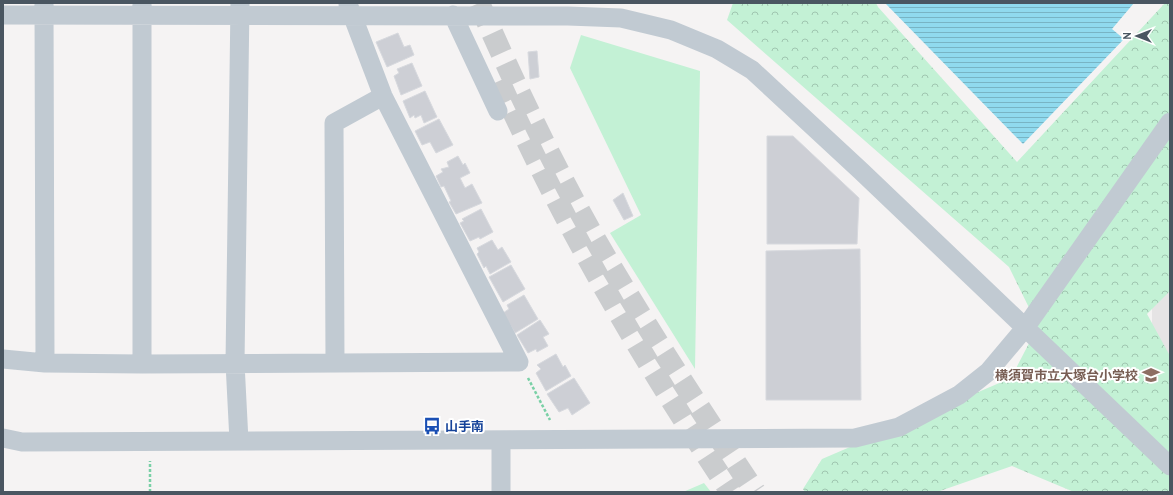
<svg xmlns="http://www.w3.org/2000/svg" width="1173" height="495" font-family="'PT Sans','Noto Sans JP',sans-serif">
  <style>
    .education { fill: #e6e4e5 }
    .green { fill: #c3f1d5 }
    .forest { fill: url(#forest-crowns) }
    .water { fill: url(#water-rules) }
    .building { fill: #cdcfd5; stroke: #d7d9de }
    .lines { fill: none; stroke-linecap: round; stroke-linejoin: round }
    .highway-tunnel { stroke: #caccce; stroke-width: 22; stroke-dasharray: 22 11; stroke-linecap: butt }
    .path { stroke: #7ad0a6; stroke-width: 2.5; stroke-dasharray: 3 2; stroke-linecap: butt }
    .minor { stroke: #c1cad2; stroke-width: 19 }
    .labels { text-anchor: middle; stroke-width: 4; stroke-linejoin: round; paint-order: stroke }
    .education-label { font-size: 13px; font-weight: bold; fill: #785e54; stroke: #fff; text-anchor: end }
    .transit-label { font-size: 13px; font-weight: bold; fill: #164399; stroke: #fff; text-anchor: start }
  </style>
  <defs>
    <pattern id="forest-crowns" width="20" height="18" patternUnits="userSpaceOnUse"><rect width="20" height="18" fill="#c3f1d5"/><path d="M2 6a3 3 0 1 1 6 0M12 15a3 3 0 1 1 6 0" fill="none" stroke="#a0c6b0"/></pattern>
    <pattern id="water-rules" width="6" height="5" patternUnits="userSpaceOnUse"><rect width="6" height="5" fill="#90daee"/><path d="M0 2.5h6" fill="none" stroke="#78b4c4"/></pattern>
  </defs>
  <rect width="100%" height="100%" fill="#f5f3f3"/>
  <path class="education" d="M1170,272V447L1152,359V290Z"/>
  <path class="green" d="M581,35L700,71L695,369L610,233L641,215L570,68Z
    M704,483L711,492H683Z"/>
  <path class="forest" d="M733,3H876L878,7L1017,162L1165,3H1170V291L1147,314L1170,356V492H1074L1012,466L937,492H805L803,489L822,459L1011,378L1038,326L1009,267L727,20Z"/>
  <path class="water" d="M885,3H1134L1112,29L1124,39L1023,144Z"/>
  <path class="building" d="M398,33L404,47L410,45L414,55L387,67L376,42Z
    M537,51L539,77L530,79L528,52Z
    M412,63L422,86L401,95L394,76L399,73L397,69Z
    M425,91L437,117L424,123L421,115L415,118L414,115L410,118L403,101Z
    M439,119L453,145L436,153L430,142L422,145L415,131Z
    M767,136H793L859,198L857,244H767Z
    M458,156L463,165L465,163L470,173L460,178L465,188L472,184L482,203L456,214L449,202L451,201L444,186L441,187L436,176L443,172L441,169L449,167L447,162Z
    M623,193L633,216L624,220L613,200Z
    M481,209L493,232L480,239L479,237L470,241L460,223L464,221L462,219Z
    M492,240L498,250L502,247L511,262L490,274L486,266L484,268L477,254L479,252L477,248Z
    M860,249L861,400H766V251Z
    M511,265L525,289L503,302L489,277Z
    M524,295L538,319L515,333L503,313L509,309L507,305Z
    M540,320L549,334L543,337L548,346L537,352L536,349L528,353L517,335Z
    M556,354L563,367L565,365L571,376L546,391L536,373L541,369L537,365Z
    M574,378L590,403L572,415L568,408L559,412L547,394Z"/>
  <g class="lines">
    <path class="highway-tunnel" d="M479,3C514,83 552,163 595,239C645,326 700,409 755,492
      M499,81C564,225 643,361 731,492"/>
    <path class="path" d="M528,378L550,420
      M150,492V461"/>
    <path class="minor" d="M3,15L568,16L621,18L671,30L717,49L752,70L861,171L1170,466
      M453,15L498,111
      M3,359L45,363L44,3
      M335,362L334,123L383,96
      M45,363L142,364V3
      M142,364L519,362L383,96L348,4
      M3,438L22,442L855,438L899,427L959,395L988,372L1025,328L1170,122
      M239,441L235,363L240,3
      M501,492V440"/>
  </g>
  <defs>
    <g id="school-bare" transform="scale(1.38)"><path d="M0-5L7-2L0 1L-7-2ZM-4 1L0 2.5L4 1V4Q0 6-4 4Z" fill="#8d6e63" stroke="#fff" stroke-width="2.5" paint-order="stroke"/></g>
    <g id="bus-bare" transform="scale(1.38)"><path d="M-5-6H5V4H4V6H2V4H-2V6H-4V4H-5ZM-3.5-4V0h7V-4ZM-3.5 1.2v1.5H-2V1.2ZM2 1.2v1.5H3.5V1.2Z" fill="#1a4fb4" stroke="#fff" stroke-width="2.5" paint-order="stroke"/></g>
  </defs>
  <g fill-rule="evenodd">
    <use href="#school-bare" x="1151" y="375"/>
    <use href="#bus-bare" x="432" y="426"/>
  </g>
  <g class="labels">
    <g class="education-label">
      <text x="1138" y="380">横須賀市立大塚台小学校</text>
    </g>
    <g class="transit-label">
      <text x="445" y="431">山手南</text>
    </g>
  </g>
  <rect width="1173" height="495" fill="none" stroke="#4a5661" stroke-width="8"/>
  <g transform="translate(1137 36) rotate(270)" stroke="#ffffff" stroke-width="3" paint-order="stroke">
  <path d="M0-3L7 15L0 10L-7 15Z" fill="#4a5661"/>
  <text y="-6" font-size="11" font-weight="bold" text-anchor="middle" fill="#4a5661">N</text>
  </g>
</svg>
